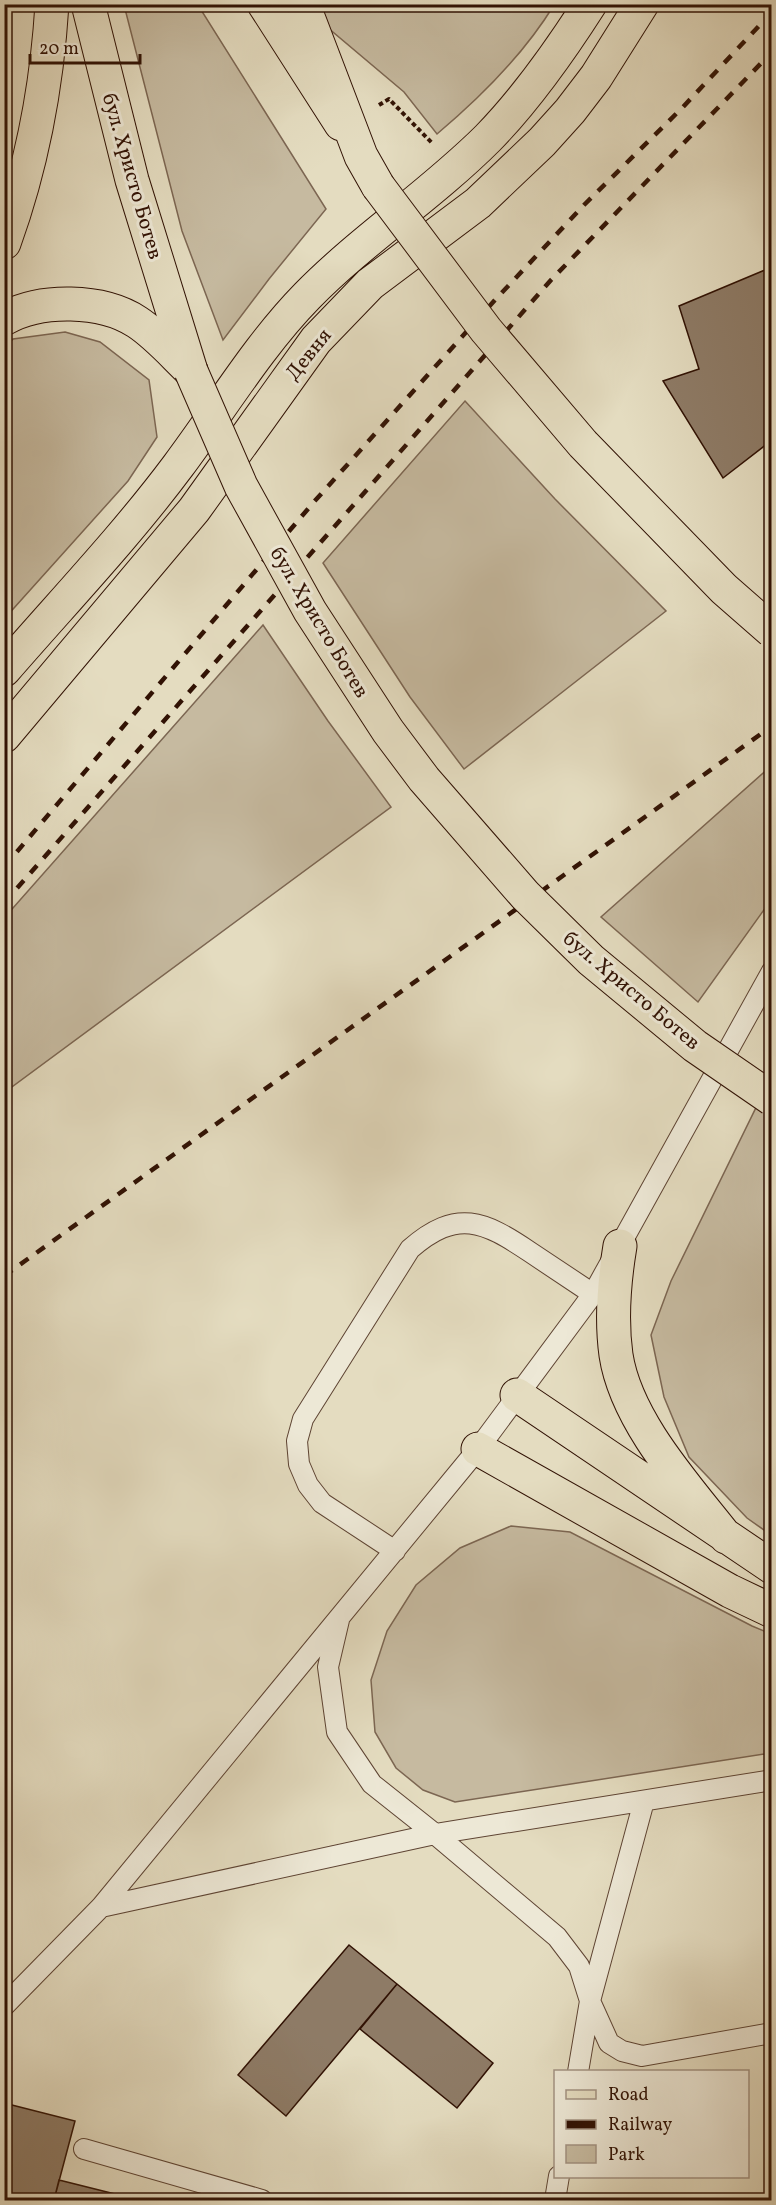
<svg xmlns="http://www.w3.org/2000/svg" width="776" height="2205" font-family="Vollkorn,serif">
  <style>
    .green { fill: #c6baa0; stroke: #7c6652; stroke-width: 1.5 }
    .building { fill: #8e7b66; stroke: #311204; stroke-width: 1.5 }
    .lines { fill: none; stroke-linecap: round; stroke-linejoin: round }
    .service-casing { stroke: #5e4433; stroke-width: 22 }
    .primary-casing { stroke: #311204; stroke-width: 35 }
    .trunk-casing { stroke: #311204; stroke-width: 35 }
    .path { stroke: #311204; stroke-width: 4; stroke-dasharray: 4.5 3; stroke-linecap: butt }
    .service { stroke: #ede8d6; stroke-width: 20 }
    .primary { stroke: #e4dcc0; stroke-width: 33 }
    .trunk { stroke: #e4dcc0; stroke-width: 33 }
    .rail { stroke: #311204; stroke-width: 4.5; stroke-dasharray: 10 10; stroke-linecap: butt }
    .trunk-bridge-casing { stroke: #311204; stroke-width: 35; stroke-linecap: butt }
    .trunk-bridge { stroke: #e4dcc0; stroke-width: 33 }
    .labels { text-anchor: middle; stroke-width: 6; stroke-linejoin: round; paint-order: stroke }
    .street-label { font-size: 21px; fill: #311204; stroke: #ede8d6 }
  </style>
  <rect width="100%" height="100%" fill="#e4dcc0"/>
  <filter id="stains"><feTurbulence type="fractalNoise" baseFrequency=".00333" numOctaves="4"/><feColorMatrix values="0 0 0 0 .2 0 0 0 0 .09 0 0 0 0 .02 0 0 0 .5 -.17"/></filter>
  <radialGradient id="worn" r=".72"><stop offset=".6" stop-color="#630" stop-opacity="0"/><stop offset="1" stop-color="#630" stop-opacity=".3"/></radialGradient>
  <path class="green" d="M124,5H198L326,209L269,279L223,340L182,231Z
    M318,5H554C524,54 481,97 437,134L404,92L327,27Z
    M65,332L100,342L149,380L157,437L128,481L5,618V348L13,339Z
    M465,401L555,499L666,611L464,769L410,697L323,563Z
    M263,625L328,721L391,807L5,1092V917Z
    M771,766V900L698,1002L601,917Z
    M771,1077V1535L747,1518L689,1457L664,1397L651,1335L671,1281Z
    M511,1526L570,1532L752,1626L771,1634V1753L455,1802L423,1790L396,1768L375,1732L371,1680L387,1631L416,1585L460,1548Z"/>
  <path class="building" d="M772,267V440L723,478L663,381L699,369L679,306Z
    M349,1945L397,1984L286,2116L238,2075Z
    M397,1984L493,2063L457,2108L360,2029Z
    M4,2103L75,2121L54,2200H4Z
    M59,2180L139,2200H54Z"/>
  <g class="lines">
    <g class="service-casing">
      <path id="service" d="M395,1551L322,1503L308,1485L299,1464L297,1441L303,1419L410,1249C457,1208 484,1221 530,1252C551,1266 572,1280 593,1294
        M339,1620L328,1667L337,1732L372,1784L435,1834L772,1780
        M101,1907L435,1834L557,1937L579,1966L590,2001L609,2043L622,2051L642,2056L772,2033
        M4,2006L101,1907L478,1449L593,1294L772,971
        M578,2072L590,2001L644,1801
        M84,2149L262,2200
        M555,2200L559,2176"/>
    </g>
    <g class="primary-casing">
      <path id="primary" d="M88,4L132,180L191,371
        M264,4L341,124"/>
    </g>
    <g class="trunk-casing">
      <path id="trunk" d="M303,4L361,156L378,186
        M4,243C32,166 47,86 52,4
        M4,319C40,298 102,299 137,322C157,335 174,355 191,371
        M4,670C62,603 125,537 178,466C220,410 258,346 307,296C363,239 431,195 488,138C527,98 560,51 590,4
        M4,736L194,510L316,340L370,284L478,203L542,142L570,111L596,77L642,4
        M620,1246C614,1282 611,1319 616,1355C626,1421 686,1486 726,1537
        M517,1395L772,1567
        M478,1449L730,1591L772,1611"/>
    </g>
    <path class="path" d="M379,105L389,99L432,143"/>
    <use href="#service" class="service"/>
    <use href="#primary" class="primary"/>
    <use href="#trunk" class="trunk"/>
    <path class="rail" d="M4,867L313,503L495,300L584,205L683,107L772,12
      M4,903L551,280L772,52
      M4,1276L772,726"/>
    <g class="trunk-bridge-casing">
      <path id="trunk-bridge" d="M378,186L486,330L583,444L724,589L772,631
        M191,371L241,486L310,611L388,731L424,779L525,895L591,960L695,1046L772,1099"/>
    </g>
    <use href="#trunk-bridge" class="trunk-bridge"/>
  </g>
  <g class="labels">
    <g class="street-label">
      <text transform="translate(133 176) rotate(74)" y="7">бул. Христо Ботев</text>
      <text transform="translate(308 354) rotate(-51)" y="7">Девня</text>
      <text transform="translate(320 622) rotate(59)" y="7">бул. Христо Ботев</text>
      <text transform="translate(632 990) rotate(40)" y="7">бул. Христо Ботев</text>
    </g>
  </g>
  <rect width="776" height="2205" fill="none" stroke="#e4dcc0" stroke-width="24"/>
  <rect x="6" y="6" width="764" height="2193" fill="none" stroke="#311204" stroke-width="3"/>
  <rect x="12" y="12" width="752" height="2181" fill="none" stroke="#311204" stroke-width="1.5"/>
  <rect x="554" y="2070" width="195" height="108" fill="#ede8d6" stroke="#a29282" stroke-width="1.5"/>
  <rect x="566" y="2090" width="30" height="9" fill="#e4dcc0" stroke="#a29282" stroke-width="1.5"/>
  <text x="608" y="2100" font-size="18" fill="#311204">Road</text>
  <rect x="566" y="2120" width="30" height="9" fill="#311204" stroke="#a29282" stroke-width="1.5"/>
  <text x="608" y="2130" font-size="18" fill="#311204">Railway</text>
  <rect x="566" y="2145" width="30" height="18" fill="#c6baa0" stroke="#a29282" stroke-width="1.5"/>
  <text x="608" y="2160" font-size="18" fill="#311204">Park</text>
  <path d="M30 54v9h110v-9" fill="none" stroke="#311204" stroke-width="3"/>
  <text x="39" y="54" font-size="18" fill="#311204" stroke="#ede8d6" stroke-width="4.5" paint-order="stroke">20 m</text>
  <rect width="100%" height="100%" filter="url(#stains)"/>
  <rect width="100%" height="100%" fill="url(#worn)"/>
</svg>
